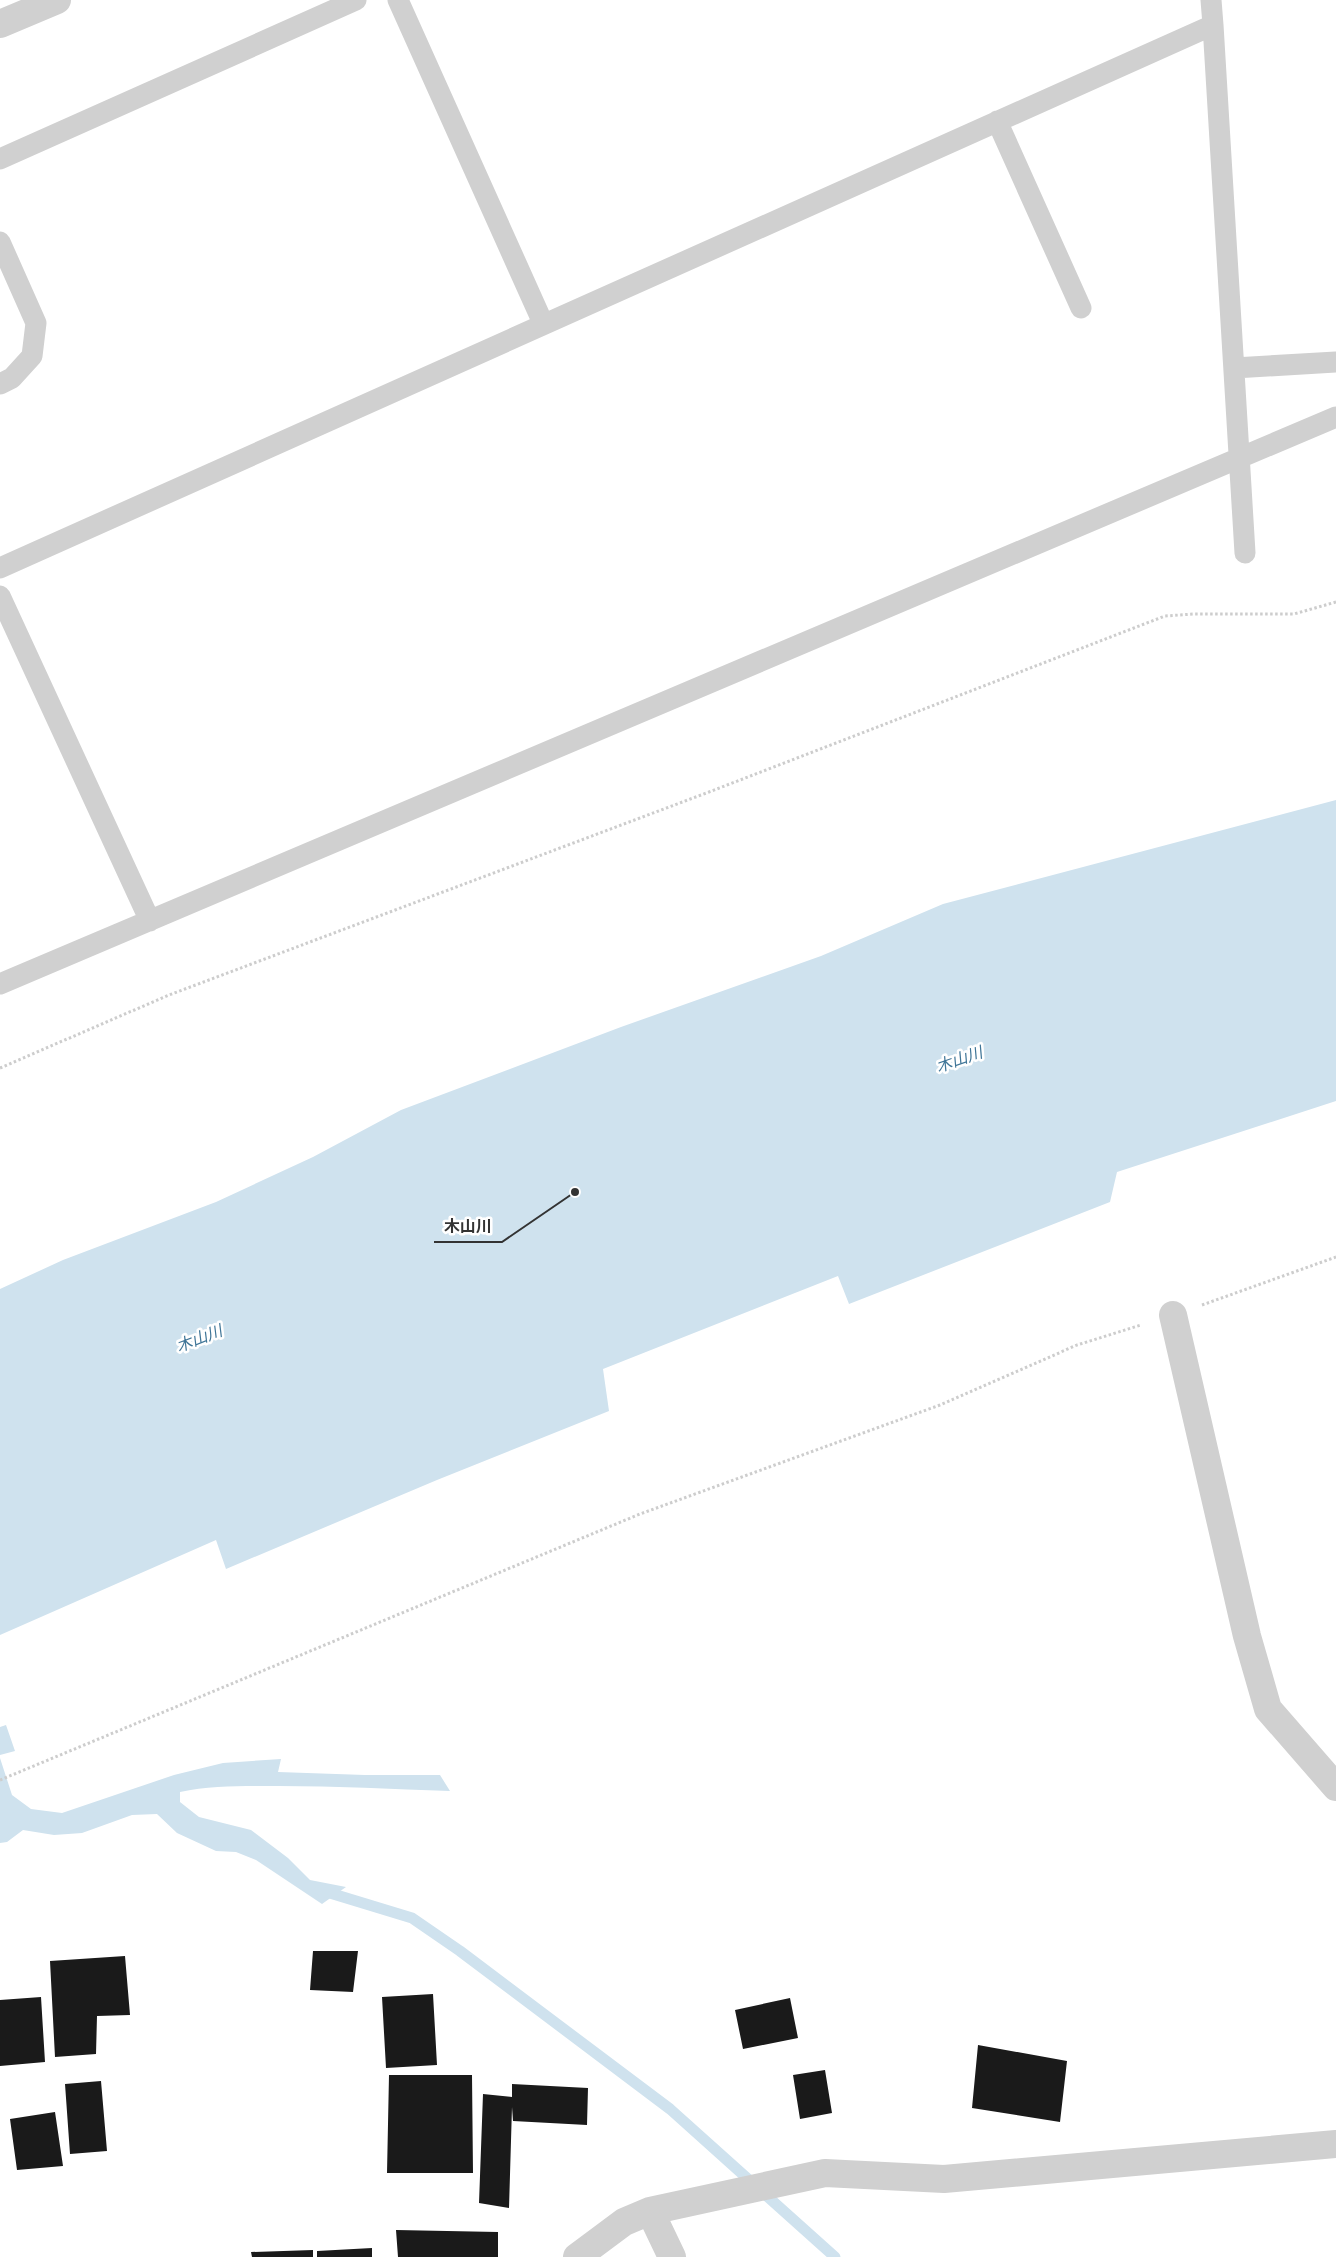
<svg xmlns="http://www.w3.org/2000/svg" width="1336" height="2257" font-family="'Fira Sans','Noto Sans JP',sans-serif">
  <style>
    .water { fill: #cfe2ee }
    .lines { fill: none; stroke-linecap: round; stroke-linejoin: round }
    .stream { stroke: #cfe2ee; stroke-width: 11 }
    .building { fill: #1a1a1a }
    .path { stroke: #cdcdcd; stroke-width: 3; stroke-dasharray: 2.5 2.5; stroke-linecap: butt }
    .service { stroke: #d0d0d0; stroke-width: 21 }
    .minor { stroke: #d0d0d0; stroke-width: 28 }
    .tertiary { stroke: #d0d0d0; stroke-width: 28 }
    .labels { text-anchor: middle; stroke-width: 5; stroke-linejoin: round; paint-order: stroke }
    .water-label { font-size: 16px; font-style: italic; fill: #3f7597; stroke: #fff }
    .leader { fill: none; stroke: #333; stroke-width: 2 }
    .callout-dot { fill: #333; stroke: #fff; stroke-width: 2 }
    .callout-label { font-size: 16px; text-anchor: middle; font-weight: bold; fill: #333; stroke: #fff; stroke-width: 5; stroke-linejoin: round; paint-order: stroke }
  </style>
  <rect width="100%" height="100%" fill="#fff"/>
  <path class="water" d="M1336,800V1101L1117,1172L1110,1202L849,1304L838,1276L603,1369L609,1411L437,1480L226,1569L216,1540L0,1635V1289L63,1260L216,1202L313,1157L401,1110L621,1027L821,956L943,904Z
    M6,1725L15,1751L0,1755V1727Z
    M0,1758L12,1795L31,1809L62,1813L174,1775L223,1763L281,1759L278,1772L365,1775H440L450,1791C393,1789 336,1786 279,1786C246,1786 212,1785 180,1792V1802L199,1817L251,1830L288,1858L310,1880L346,1887L322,1904L256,1860L236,1852L216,1851L177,1833L157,1814L132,1815L82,1833L54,1835L23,1830L7,1842L0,1843Z"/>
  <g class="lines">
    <path class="stream" d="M320,1890L412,1918L460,1951L670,2109L835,2257"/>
  </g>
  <path class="building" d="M313,1951H358L353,1992L310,1990Z
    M125,1956L130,2015L97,2016L96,2054L55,2057L50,1961Z
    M433,1994L437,2065L386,2068L382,1997Z
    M41,1997L45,2062L0,2066V2000Z
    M790,1998L798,2038L743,2049L735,2010Z
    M978,2045L1067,2061L1060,2122L972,2108Z
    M825,2070L832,2113L800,2119L793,2075Z
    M389,2075H472L473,2173H387Z
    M101,2081L107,2151L70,2154L65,2084Z
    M512,2084L588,2088L587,2125L513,2121L512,2107L509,2208L479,2203L483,2094L512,2097Z
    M55,2112L63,2166L17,2170L10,2119Z
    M396,2230L498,2232V2257H398Z
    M372,2248V2257H317V2251Z
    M313,2250V2257H252L251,2252Z"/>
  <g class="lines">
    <path class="path" d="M0,1068L169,995L709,792L1165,616L1194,614H1294L1336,602
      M1202,1305L1336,1257
      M0,1780L640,1514L940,1405L1077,1345L1141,1325"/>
    <path class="service" d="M398,0L543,323
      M1213,25L1245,553
      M997,121L1081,308
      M0,159L356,0
      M0,242L36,323L32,356L12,378L0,384
      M1234,368L1336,362
      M0,568L1213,25L1211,0
      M0,596L150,921
      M0,984L1336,417"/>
    <path class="minor" d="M1173,1315L1247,1636L1268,1709L1336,1787
      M650,2211L672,2257
      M577,2257L624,2222L650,2211L825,2173L944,2179L1336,2144"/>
    <path class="tertiary" d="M0,24L57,0"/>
  </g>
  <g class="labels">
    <g class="water-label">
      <text transform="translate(959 1059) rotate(-19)" y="6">木山川</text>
      <text transform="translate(199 1338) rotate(-21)" y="6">木山川</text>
    </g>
  </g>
  <path class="leader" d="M575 1192L502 1242H434"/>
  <circle class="callout-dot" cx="575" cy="1192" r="5"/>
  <g class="callout-label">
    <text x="468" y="1232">木山川</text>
  </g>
</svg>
